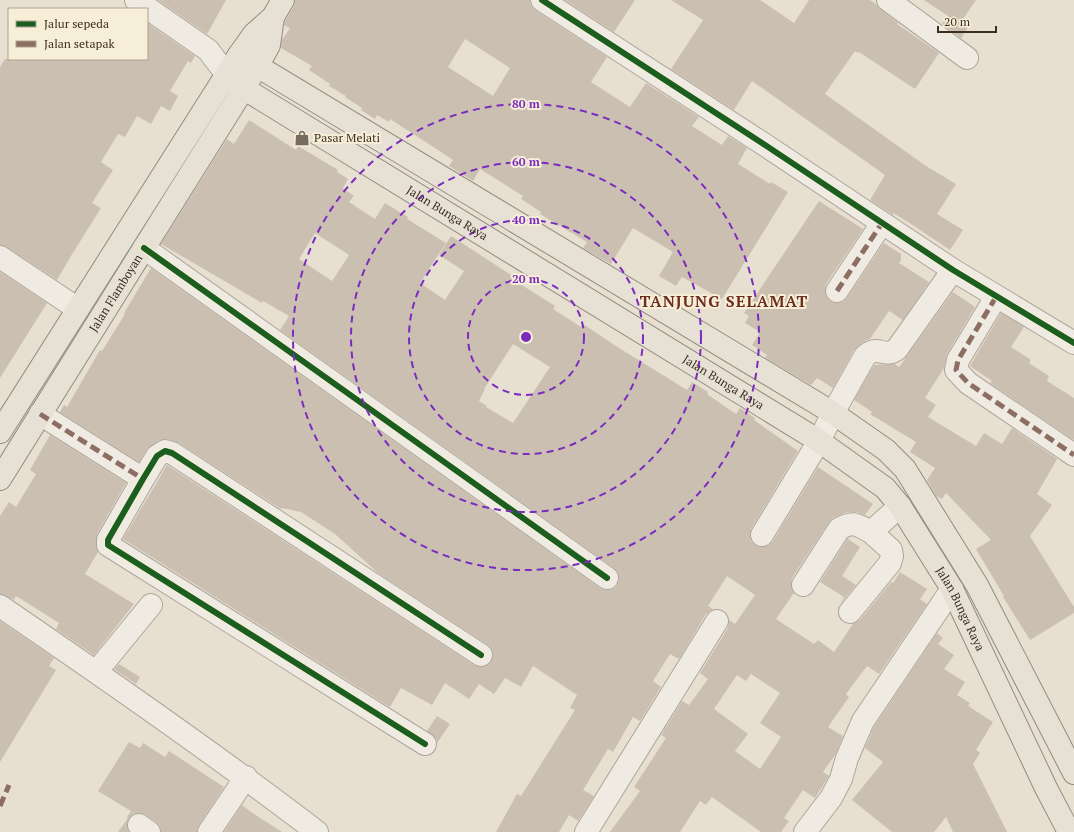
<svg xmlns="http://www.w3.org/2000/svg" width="1074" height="832" font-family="'PT Serif',serif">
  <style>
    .building { fill: #cbbfb2; fill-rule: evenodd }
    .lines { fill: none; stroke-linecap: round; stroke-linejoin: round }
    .minor-casing { stroke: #ada599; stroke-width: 24 }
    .major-casing { stroke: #928b80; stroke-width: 24 }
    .minor { stroke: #efebe3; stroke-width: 22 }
    .major { stroke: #e6e1d4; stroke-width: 22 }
    .quiet { stroke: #8d6e63; stroke-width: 5; stroke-dasharray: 10 5; stroke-linecap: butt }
    .cycleway-casing { stroke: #f7eed8; stroke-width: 8 }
    .cycleway { stroke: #1b5e20; stroke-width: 6 }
    .ring { fill: none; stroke: #7b2cbf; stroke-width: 2; stroke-dasharray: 7 5 }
    .labels { text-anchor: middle; stroke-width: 4; stroke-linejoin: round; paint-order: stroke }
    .poi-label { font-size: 12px; fill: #3d2e20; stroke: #f7eed8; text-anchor: start }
    .street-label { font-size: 12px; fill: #3d2e20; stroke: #f7eed8 }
    .district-label { font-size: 16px; font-weight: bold; letter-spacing: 1px; fill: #6b2e1e; stroke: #f7eed8 }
    .centre { fill: #7b2cbf; stroke: #f7eed8; stroke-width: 2 }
    .ring-label { font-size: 12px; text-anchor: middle; font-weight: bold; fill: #7b2cbf; stroke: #f7eed8; stroke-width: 4; stroke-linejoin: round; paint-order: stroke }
  </style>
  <rect width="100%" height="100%" fill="#e7e0d1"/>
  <path class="building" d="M158,0H226L207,34Z
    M295,0H530L531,6L535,10L607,57L591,82L630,107L646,83L699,117L692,126L722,145L728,136L747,148L738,164L770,184L771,182L788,192L722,299L682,277L676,286L659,276L673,252L633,228L611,264L583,248L587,242L540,214L541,212L521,199L523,196L480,169L473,181L449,166L453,160L438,150L390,119L389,122L377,115L375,119L361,110L362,108L345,97L346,96L329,86L330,84L309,70L312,66L281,48L282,40L290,28L284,25L285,21L294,6ZM465,39L510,68L493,96L448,67Z
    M565,0H635L614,32Z
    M671,0H760L794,23L809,0H870L876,4L881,10L898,23L897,24L939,53L915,89L859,52L858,53L855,51L825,94L926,166L956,184L937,214L963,230L950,250L908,222L893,213V215L870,200L885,175L752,81L734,110L671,69L703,20Z
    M924,0H976L963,19L970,24L961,38L942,24L948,16Z
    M147,23L195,56L191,63L188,61L170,91L178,96L170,111L161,106L151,124L137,116L125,137L118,134L101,162L113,170L92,203L101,208L71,256L57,280L7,247L0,245V67L5,59H147Z
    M249,120L296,150L298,146L338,170L337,172L348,179L343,188L354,196L349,202L375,219L385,203L408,217L407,219L446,243L420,283L445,300L464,271L439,255L451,236L522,282L520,284L555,306L553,309L581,327L583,324L616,346L687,390L692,382L708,392L707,394L736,414L740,408L755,418L754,420L798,451L751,529L750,535L751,541L755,545L762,547L768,546L773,541L818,467L873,504L865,515L857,512H847L833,518L829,522L792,578L791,585L794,593L776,619L814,644L818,640L834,652L853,624L860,620L891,582L893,583L900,572L927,589L920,599L927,604L879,674L867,666L846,694L849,697L828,727L843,736L835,755L823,772L829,776L815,798L803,790L784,818L789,821L781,832H761L712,797L706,805L700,801L680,832H610L640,791L634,787L666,738L661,735L682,701L689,705L708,679L700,673L728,628L729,620L735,624L755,595L727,576L708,606L713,609L706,614L679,659L670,654L653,681L661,687L640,721L633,717L613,752L608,749L583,790L594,796L578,821L569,815L559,832H496L517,794L521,796L575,710L570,708L577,695L533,666L521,687L505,678L494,694L479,684L469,699L445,683L432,705L401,688L390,707L123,539L167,465L474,665L480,667L486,666L491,662L493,656L492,650L488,645L378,573L335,534L301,512L282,508L281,509L179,443L168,439L159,440L147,449L139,462L60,412L64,405L67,407L100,350L102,351L125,314L124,313L151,268L600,588L605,590L612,589L617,586L619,580L618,573L614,568L280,330L289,316L263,301L262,303L161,244L227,139L234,144ZM315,233L349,255L332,281L299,259ZM513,344L550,367L513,423L486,407L487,406L479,401L485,389H484ZM751,674L780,693L760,723L781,737L760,769L735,751L748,734L714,709L737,675L746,681Z
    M819,201L863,229L826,284L825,291L826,297L830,301L837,303L843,302L847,298L884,243L901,254V260L899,263L929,282L903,320L889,311L870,339L863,342L854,350L833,388L817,378L811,385L765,358L767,355L752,345L760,332L745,323L749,316L744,313Z
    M0,272L47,303L0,378Z
    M953,292L975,307L947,354L944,368L925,398L936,405L928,417L976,446L984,433L1002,444L1012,428L1057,459L1037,494L1052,505L1030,536L1074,607V613L1030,640L1003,597L1004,596L976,549L991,540L946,493L942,499L936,496L927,480L935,468L910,452L916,442L870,414L872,412L854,400L874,365L895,364L899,367Z
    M1001,313L1024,327L1011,347L1031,360L1029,363L1049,376L1047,381L1074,398V440L990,383L992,381L970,366Z
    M50,435L126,483L97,534L96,545L98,552L85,574L134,604L94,655L56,629L59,623L16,596L14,600L7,596L0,594V516L9,502L16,507L36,474L30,470Z
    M848,538H849L848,539L860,547L842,576L856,585L840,604L838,609H837L844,597L820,582Z
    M0,621L54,658L49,666L56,670L0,762Z
    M937,633L943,638L938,644L954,655L944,669L965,682L957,695L970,703L968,706L993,722L976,750L980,753L973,764L1007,832H953L946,817L934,832H892L852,800L883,762L865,748L874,727Z
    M119,664L140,677L136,684L114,669Z
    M437,716L450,724L437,743L436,738L427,731Z
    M129,742L140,748L143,743L165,757L169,751L224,787L199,825L197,832H161L160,826L156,822L146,815L140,813L133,814L129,818L127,824L129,832H118L128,818L127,817L131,811L98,791Z
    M242,805L251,812L282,832H224Z"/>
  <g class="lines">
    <g class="minor-casing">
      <path id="minor" d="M136,0L208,50L227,75
        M542,0L762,143L953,270L1074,343
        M888,0L967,58
        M144,248L607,578
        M0,257L78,309
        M837,291L882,223
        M996,297L958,360L956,370L968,383L1074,455
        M40,414L143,479
        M762,535L819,441L833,413L865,356C879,344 884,359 897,349L953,270
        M803,585L839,529C854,520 857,525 871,532
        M0,606C107,679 214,753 317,832
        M850,612L890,563L892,556L891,550L871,532L900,506
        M96,672L151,605
        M425,744L108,545V540L143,479L157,456L165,451L172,453L481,655
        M139,825L149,832
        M209,832L246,777
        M586,832L717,621
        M805,832L831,798L841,779L847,758L863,721L952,589"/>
    </g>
    <g class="major-casing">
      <g id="major">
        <path d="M239,55L833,413L886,450L905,469L977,585L1074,773"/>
        <path id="s1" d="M227,75L243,88L819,441L885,488L900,506L952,589L1046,788L1069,832"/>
        <path d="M0,432L239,55L254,34L273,17L283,0"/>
        <path id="s2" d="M0,479L257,67L269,45L273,17"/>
      </g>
    </g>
    <use href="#minor" class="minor"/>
    <use href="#major" class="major"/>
    <path class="quiet" d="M837,291L882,223
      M996,297L958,360L956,370L968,383L1074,455
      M40,414L143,479
      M0,806L9,785"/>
    <g class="cycleway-casing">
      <path id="cycleway" d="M542,0L762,143L953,270L1074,343
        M144,248L607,578
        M425,744L108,545V540L143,479L157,456L165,451L172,453L481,655"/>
    </g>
    <use href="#cycleway" class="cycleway"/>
  </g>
  <g class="ring">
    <circle cx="526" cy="337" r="58"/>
    <circle cx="526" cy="337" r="117"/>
    <circle cx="526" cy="337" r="175"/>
    <circle cx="526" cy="337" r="233"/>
  </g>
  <defs>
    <g id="shop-bare" transform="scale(1.2)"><path d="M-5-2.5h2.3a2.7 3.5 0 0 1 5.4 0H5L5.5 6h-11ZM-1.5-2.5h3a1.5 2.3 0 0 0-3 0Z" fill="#786c5e" stroke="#f7eed8" stroke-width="2.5" paint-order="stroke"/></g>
  </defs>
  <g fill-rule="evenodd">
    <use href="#shop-bare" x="302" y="138"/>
  </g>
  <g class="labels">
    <g class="poi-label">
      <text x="314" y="142">Pasar Melati</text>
    </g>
    <g class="street-label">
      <text dy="4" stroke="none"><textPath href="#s1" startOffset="260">Jalan Bunga Raya</textPath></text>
      <text dy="4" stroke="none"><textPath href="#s2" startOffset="219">Jalan Flamboyan</textPath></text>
      <text dy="4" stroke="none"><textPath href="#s1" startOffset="584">Jalan Bunga Raya</textPath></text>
      <text dy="4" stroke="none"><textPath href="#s1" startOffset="920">Jalan Bunga Raya</textPath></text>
    </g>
    <g class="district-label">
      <text x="724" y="307">TANJUNG SELAMAT</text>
    </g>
  </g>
  <circle cx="526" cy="337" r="6" class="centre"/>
  <g class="ring-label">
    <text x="526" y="108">80 m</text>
    <text x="526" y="166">60 m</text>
    <text x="526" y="224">40 m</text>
    <text x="526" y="283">20 m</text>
  </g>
  <rect x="8" y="8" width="140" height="52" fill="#f7eed8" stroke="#ada18e"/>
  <rect x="16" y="21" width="20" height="6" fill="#1b5e20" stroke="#ada18e"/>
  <text x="44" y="28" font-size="12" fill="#3d2e20">Jalur sepeda</text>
  <rect x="16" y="41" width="20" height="6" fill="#8d6e63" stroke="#ada18e"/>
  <text x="44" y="48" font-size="12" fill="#3d2e20">Jalan setapak</text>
  <path d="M938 26v6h58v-6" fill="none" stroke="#3d2e20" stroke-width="2"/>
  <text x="944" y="26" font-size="12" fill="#3d2e20" stroke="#f7eed8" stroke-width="3" paint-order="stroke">20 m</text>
</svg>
